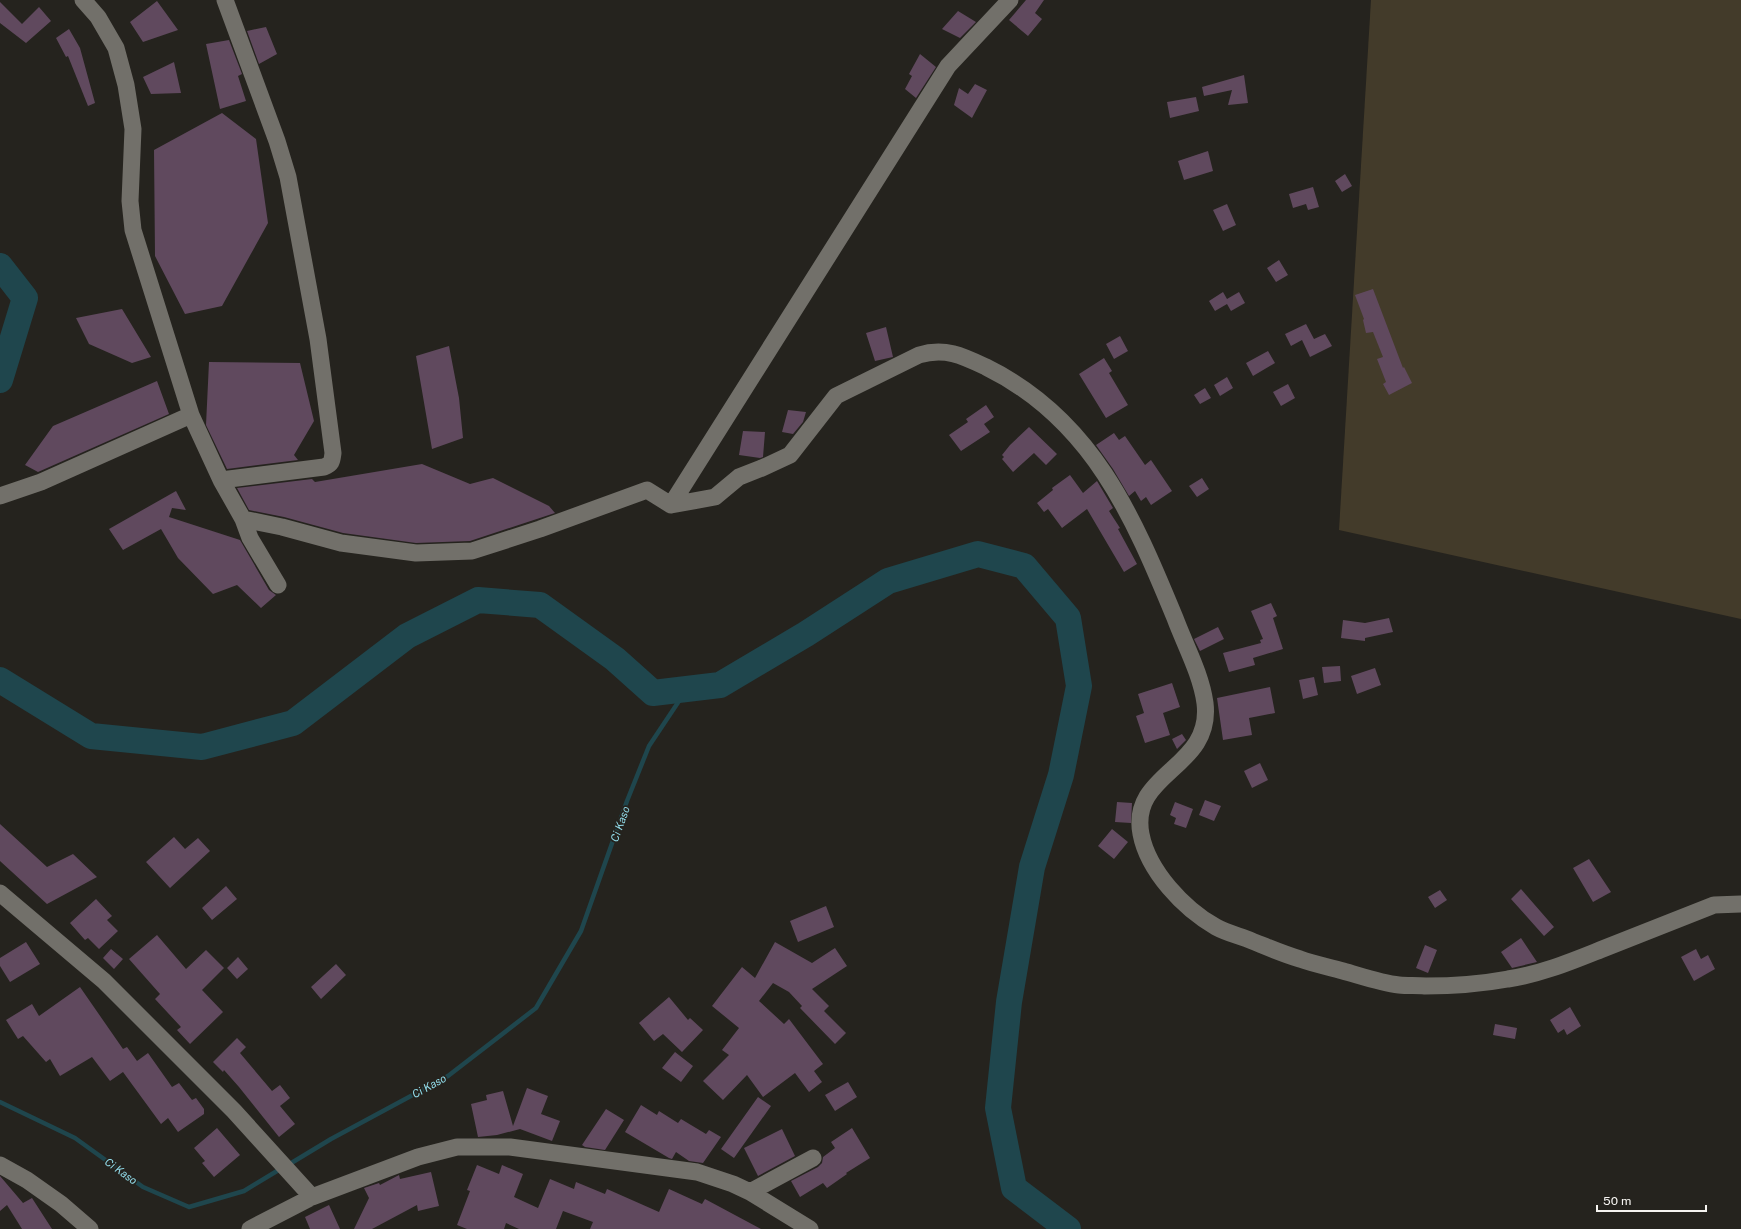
<svg xmlns="http://www.w3.org/2000/svg" width="1741" height="1229" font-family="'Public Sans',sans-serif">
  <style>
    .green { fill: #433b2a }
    .lines { fill: none; stroke-linecap: round; stroke-linejoin: round }
    .stream { stroke: #1f464d; stroke-width: 4.5 }
    .river { stroke: #1f464d; stroke-width: 26 }
    .building { fill: #60495e }
    .minor { stroke: #72706a; stroke-width: 17 }
    .labels { text-anchor: middle; stroke-width: 3.5; stroke-linejoin: round; paint-order: stroke }
    .water-label { font-size: 11px; font-style: italic; fill: #92dcea; stroke: #25231e }
  </style>
  <rect width="100%" height="100%" fill="#25231e"/>
  <path class="green" d="M1371,0H1741V619L1339,530Z"/>
  <g class="lines">
    <path class="stream" d="M0,1102L75,1138L143,1187L189,1207L244,1191L282,1168
      M288,1165L331,1139L448,1076L536,1008L581,931L627,801L649,746L687,689"/>
    <path class="river" d="M0,266L25,298L0,380
      M0,680L91,736L202,747L293,723L407,636L478,600L540,605L615,659L653,693L720,685L806,634L888,581L978,554L1024,566L1068,618L1079,686L1061,775L1032,867L1009,1002L998,1108L1014,1188L1068,1229"/>
  </g>
  <path class="building" d="M1026,0H1044L1035,13L1042,19L1028,36L1009,20Z
    M157,1L178,30L143,42L130,22Z
    M0,2L22,24L39,7L51,21L26,43L0,23Z
    M958,11L976,22L960,38L942,29Z
    M266,27L277,54L259,64L247,31Z
    M69,29L80,48L95,103L88,106L68,56L66,57L56,38Z
    M229,40L242,74L238,76L246,101L220,109L206,44Z
    M920,54L936,67L916,98L905,89L912,76L909,74Z
    M174,62L181,93L151,94L143,77Z
    M1244,75L1248,103L1228,105L1232,90L1204,96L1202,87Z
    M975,84L987,90L972,118L954,105L959,88L968,94Z
    M1196,97L1199,111L1170,118L1167,102Z
    M222,113L256,139L268,223L222,306L185,314L155,256L154,150Z
    M1208,151L1213,171L1184,180L1178,161Z
    M1345,174L1352,186L1342,192L1335,181Z
    M1313,187L1319,207L1308,210L1306,204L1293,208L1289,194Z
    M1227,204L1236,225L1223,231L1213,210Z
    M1279,260L1288,275L1276,282L1267,268Z
    M1373,289L1403,368L1404,367L1412,383L1389,395L1383,384L1386,382L1377,359L1383,357L1373,332L1366,333L1363,320L1364,319L1355,295Z
    M1223,292L1227,299L1239,292L1245,303L1231,311L1227,304L1215,311L1209,301Z
    M122,309L151,357L132,363L89,344L76,318Z
    M1306,324L1314,339L1325,334L1332,346L1310,357L1302,340L1291,346L1285,334Z
    M886,327L893,357L875,361L866,333Z
    M1120,336L1128,351L1114,359L1106,344Z
    M449,346L459,398L463,438L432,449L416,356Z
    M1268,351L1275,363L1253,376L1246,363Z
    M1104,358L1112,371L1109,373L1128,405L1106,418L1079,374Z
    M209,362L300,363L314,421L294,455L298,460L227,469L206,425Z
    M1227,377L1233,388L1220,396L1214,385Z
    M157,381L169,414L38,472L25,465L53,426Z
    M1288,384L1295,398L1281,406L1273,392Z
    M1205,388L1211,398L1200,404L1194,395Z
    M986,405L994,417L984,424L990,432L961,451L949,435L968,422L966,419Z
    M788,410L806,412L803,422L793,434L782,432Z
    M1029,427L1057,454L1046,465L1034,453L1013,472L1002,459L1004,457L1002,455L1010,445Z
    M743,431L765,432L763,457L760,458L739,455Z
    M1114,433L1119,440L1125,436L1145,465L1151,460L1172,491L1151,505L1146,497L1141,501L1135,491L1129,496L1113,469L1096,445Z
    M422,464L470,484L493,478L549,506L555,513L470,541L416,543L343,533L284,517L249,510L237,488L312,479L315,482Z
    M1070,475L1083,493L1097,481L1113,508L1109,511L1120,528L1118,529L1137,564L1124,572L1087,509L1062,528L1048,509L1044,512L1037,503L1053,490L1052,488Z
    M1202,478L1209,489L1197,497L1189,486Z
    M176,491L186,510L172,508L169,517L240,540L269,590L276,595L261,608L237,585L213,594L178,558L161,529L123,550L109,529Z
    M1271,603L1277,616L1273,618L1283,649L1253,658L1255,665L1229,672L1223,653L1261,643L1260,640L1263,639L1251,611Z
    M1389,618L1393,632L1365,638V641L1341,638L1343,620L1365,623Z
    M1218,627L1224,639L1200,651L1194,639Z
    M1340,666L1341,681L1324,683L1322,667Z
    M1375,668L1381,685L1357,694L1351,676Z
    M1314,677L1318,695L1303,699L1299,680Z
    M1172,683L1180,707L1163,713L1170,735L1145,743L1136,716L1144,713L1138,694Z
    M1270,687L1275,713L1249,718L1252,735L1223,740L1217,698Z
    M1182,734L1186,740L1177,749L1172,739Z
    M1260,763L1268,780L1252,788L1244,771Z
    M1205,800L1221,806L1214,821L1199,815Z
    M1117,802L1132,803L1131,823L1115,822Z
    M1175,802L1193,809L1186,828L1174,824L1176,818L1170,815Z
    M0,824L47,867L73,854L97,877L47,904L0,861Z
    M1112,829L1128,842L1114,859L1098,846Z
    M174,837L185,849L198,838L210,851L170,888L146,862Z
    M1589,859L1611,892L1593,902L1573,868Z
    M226,886L237,899L212,920L202,908Z
    M1521,889L1554,927L1544,936L1511,899Z
    M1440,890L1447,900L1435,908L1428,897Z
    M96,899L112,916L107,920L118,931L99,949L88,938L85,940L70,923Z
    M826,906L834,927L798,942L790,921Z
    M157,935L186,969L206,950L224,968L202,990L223,1012L190,1044L177,1030L181,1027L155,999L160,994L129,959Z
    M1521,938L1537,962L1512,968L1501,952Z
    M26,942L40,964L10,982L0,966V958Z
    M775,942L812,963L835,948L847,966L812,989L829,1006L824,1011L846,1033L835,1044L800,1008L802,1006L789,992L773,983L759,1001L784,1024L789,1019L823,1064L814,1071L822,1082L809,1092L795,1073L763,1097L747,1075L723,1100L703,1081L729,1055L722,1050L739,1028L712,1006L742,967L755,978Z
    M1425,945L1437,950L1428,973L1416,968Z
    M111,949L123,959L114,969L103,958Z
    M1696,949L1701,959L1708,955L1715,969L1694,981L1681,957Z
    M238,957L248,969L237,979L227,968Z
    M336,964L346,975L321,999L311,987Z
    M80,987L123,1049L127,1047L137,1061L148,1053L172,1087L179,1083L192,1100L196,1098L204,1109V1114L178,1132L168,1118L161,1124L123,1072L110,1081L92,1057L60,1076L50,1059L46,1062L23,1036L18,1039L6,1020L32,1004L39,1016Z
    M669,997L688,1020L690,1018L703,1030L682,1052L663,1034L654,1041L639,1023Z
    M1570,1007L1581,1026L1567,1035L1564,1029L1558,1033L1550,1020Z
    M1495,1024L1517,1028L1515,1039L1493,1035Z
    M237,1038L246,1047L240,1053L272,1091L280,1085L290,1098L280,1106L295,1124L279,1137L239,1087L224,1070L223,1072L213,1062Z
    M675,1052L693,1066L681,1082L662,1068Z
    M848,1082L857,1097L835,1111L825,1095Z
    M527,1088L548,1096L541,1114L560,1121L552,1141L520,1129L497,1135L478,1137L471,1104L487,1100L486,1095L503,1091L513,1126Z
    M758,1097L771,1106L734,1158L721,1149Z
    M641,1105L657,1115L659,1111L678,1123L681,1119L706,1134L709,1130L721,1137L703,1163L689,1161L676,1152L672,1159L669,1158L625,1132Z
    M606,1109L624,1120L605,1150L585,1147L582,1145Z
    M217,1128L240,1155L214,1177L202,1163L205,1161L194,1148Z
    M852,1128L870,1158L846,1173L847,1174L827,1188L823,1183L800,1197L791,1181L818,1167L822,1163L823,1157L835,1148L831,1142Z
    M782,1129L795,1156L758,1176L744,1148Z
    M477,1165L499,1174L502,1165L523,1174L514,1197L538,1208L550,1179L574,1189L576,1182L605,1194L607,1189L659,1212L669,1189L702,1204L705,1199L761,1229H590L593,1222L563,1211L556,1229H519L506,1223L504,1229H467L457,1225L470,1191L467,1190Z
    M431,1172L439,1206L418,1211L417,1205L372,1229H354L369,1198L364,1188L379,1183L380,1185L399,1175L400,1179Z
    M0,1176L23,1203L32,1198L52,1229H22L7,1205L0,1211Z
    M329,1205L340,1229H310L305,1217Z"/>
  <g class="lines">
    <path class="minor" d="M83,0L98,17L116,48L126,85L133,129L130,201L133,230L191,415L221,480L243,519L250,538L278,585
      M221,480L324,467C332,464 332,461 333,453L318,339L288,177L277,141L225,0
      M0,496L41,482L191,415
      M671,505L948,66L1010,0
      M243,519L282,527L341,543L416,553L472,551L540,529L647,490L671,505L715,497L739,477L762,468L790,455L836,396L919,355C945,347 963,356 986,367C1092,419 1133,516 1175,618C1185,645 1201,674 1205,703C1213,769 1129,772 1141,834C1148,871 1184,909 1216,927C1227,933 1240,936 1252,941C1267,947 1283,954 1300,959C1314,964 1329,967 1343,971C1361,976 1381,983 1399,985C1408,986 1417,985 1425,986C1452,986 1481,984 1508,979C1541,974 1570,962 1600,950C1638,935 1676,920 1714,905L1741,904
      M0,893L104,981L234,1111L312,1197
      M0,1165L27,1180L61,1204L90,1229
      M750,1192L813,1158
      M250,1229L312,1197L418,1157L457,1147H510L697,1172L733,1184L750,1192L810,1229"/>
  </g>
  <g class="labels">
    <g class="water-label">
      <text transform="translate(620 824) rotate(-70)" y="4">Ci Kaso</text>
      <text transform="translate(429 1086) rotate(-29)" y="4">Ci Kaso</text>
      <text transform="translate(121 1171) rotate(36)" y="4">Ci Kaso</text>
    </g>
  </g>
  <path d="M1597 1205v6h109v-6" fill="none" stroke="#f6f4f1" stroke-width="2"/>
  <text x="1603" y="1205" font-size="12" fill="#f6f4f1" stroke="#25231e" stroke-width="3" paint-order="stroke">50 m</text>
</svg>
